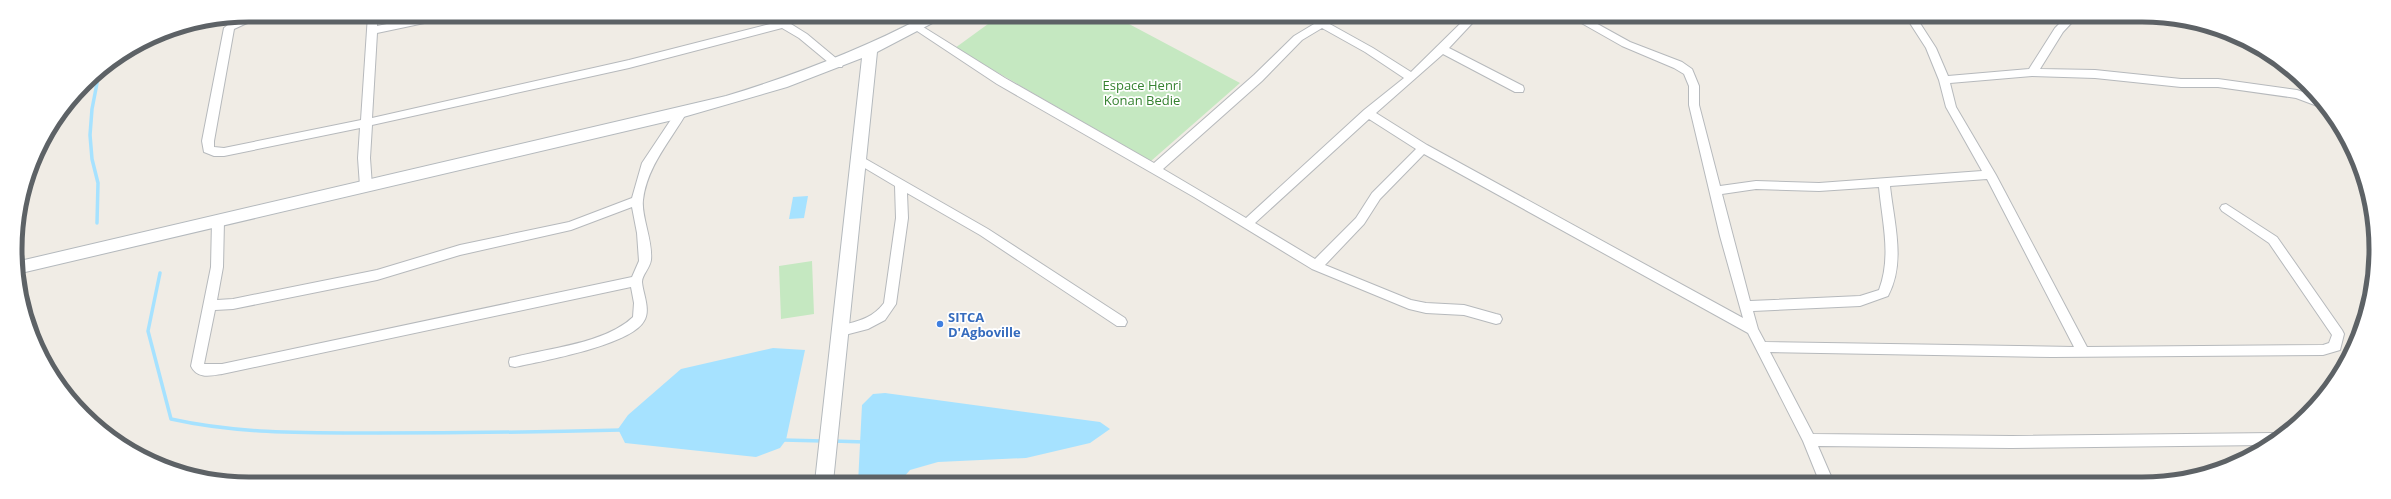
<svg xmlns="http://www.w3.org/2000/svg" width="2391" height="499" font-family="'Open Sans',sans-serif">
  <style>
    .green { fill: #c5e8c1 }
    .water { fill: #a6e2ff }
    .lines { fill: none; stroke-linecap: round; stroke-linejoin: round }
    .stream { stroke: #a6e2ff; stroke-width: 3.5 }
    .street-casing { stroke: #b6b9bc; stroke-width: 2 }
    .secondary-casing { stroke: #b4b9bd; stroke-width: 2 }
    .street { fill: #fff; fill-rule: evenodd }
    .secondary { fill: #fff; fill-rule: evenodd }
    .shop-dot { fill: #3f7fe0; stroke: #fff; stroke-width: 1.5 }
    .labels { text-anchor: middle; stroke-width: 3.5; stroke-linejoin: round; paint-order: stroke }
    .park-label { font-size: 13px; fill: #358230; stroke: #fff }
    .shop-label { font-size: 13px; font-weight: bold; fill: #366cbe; stroke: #fff; text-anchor: start }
    .rim { fill: none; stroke: #5d6266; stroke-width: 5 }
  </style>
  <rect width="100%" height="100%" fill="#f0ece5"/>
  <path class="green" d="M999,16H1114L1240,83L1151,161L955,48Z
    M812,261L814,314L781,319L779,266Z"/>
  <path class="water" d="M808,196L804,218L789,219L793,197Z
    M773,348L805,350L786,440L780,448L756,457L625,443L618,429L628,415L681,369Z
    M885,393L1100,422L1110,429L1090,443L1026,458L938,462L910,470L903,478L906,483H858L862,405L873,394Z"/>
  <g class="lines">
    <path class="stream" d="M97,223L98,183L92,159L90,135L92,109L99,73
      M160,273L148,331L171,419C238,434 307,433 376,433C458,433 539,432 621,430
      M783,440L823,441
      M833,441L865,442"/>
    <g class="street-casing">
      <path id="street" d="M254,15H277L276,17L247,23L234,29L214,141V147L224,148L361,120L368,15H378L377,26L431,15H453L448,18L377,33L372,118L629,60L774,23L764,16H776L783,20L792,16H804L803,18L791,24L807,34L843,64L842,67H834L799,38L782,28L629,68L372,125L370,158L372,186L366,190L360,186L358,158L360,128L224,156H214L204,152L202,141L224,28L234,20Z
        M1299,16H1313L1319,19L1321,16H1331L1328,23L1373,48L1411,72L1468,16H1479L1449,48L1523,86L1524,89L1523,92H1515L1443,54L1376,113L1427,145L1743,318L1720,236L1689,105V86L1684,74L1674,68L1622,46L1569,16H1583L1630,42L1682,62L1692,69L1699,86V105L1720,186L1756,181L1819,183L1982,171L1946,107L1939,80L1926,48L1906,17H1916L1936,48L1948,76L2029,69L2055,28L2066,17H2077L2063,32L2040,69L2095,70L2181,79H2218L2297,90L2317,97L2328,107H2320L2296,98L2218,87H2181L2095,78L2032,76L1950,83L1956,107L1996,175L2087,347L2323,345L2329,343L2332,335L2269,243L2222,211L2220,208L2222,205L2226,204L2277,237L2342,330L2344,334L2340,350L2323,355L2052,357L1770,352L1813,434L2011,436L2274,433L2279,436L2266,445L2011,448L1818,446L1834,483H1820L1803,441L1748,333L1424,154L1380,199L1364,224L1325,265L1411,300L1426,303L1464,305L1496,314L1500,315L1502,319L1500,323L1496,324L1464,315L1426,313L1409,309L1312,269L1194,197L997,84L911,27L912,25H920L1005,78L1154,163L1254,75L1294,36L1314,24ZM1322,28L1365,52L1404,78L1364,110L1246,218L1163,169L1262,81L1302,40ZM1369,119L1416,149L1372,193L1356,218L1315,259L1255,223ZM1987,179L2074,347L1765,342L1758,329L1753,311L1860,306L1888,296C1906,262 1894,223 1890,186ZM1879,187C1882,221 1892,256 1879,290L1860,296L1750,301L1722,194L1756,189L1819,191Z
        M682,108L687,112C671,140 647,166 643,200C641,216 653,241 651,260C650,268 642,275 642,282C643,294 651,310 644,321C631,345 543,361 515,367L510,366L509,362L510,358L515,357C550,348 606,343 633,317L634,303L631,287L222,374C210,376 197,379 191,366L211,267L212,221L214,218H222L224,221L223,267L217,300L233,299L377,270L460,245L569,222L632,198L642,163L678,109ZM632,207L637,233L639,261L632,277L222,364H204L215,310L233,309L377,280L460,255L571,230Z
        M857,154L988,229L1125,318L1127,322L1125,326H1117L980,235L907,193L908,218L896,304L885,320L868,329L841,336L837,335L835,331L837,327C856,321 871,320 884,303L896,218L895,186L853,161L851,158L853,155Z"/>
    </g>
    <g class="secondary-casing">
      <path id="secondary" d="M925,16H942L940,19L877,52L833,482H815L862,58L787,87L673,120L21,273L20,261L726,96C795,75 861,50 925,16Z"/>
    </g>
    <use href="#street" class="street"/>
    <use href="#secondary" class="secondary"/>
  </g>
  <circle class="shop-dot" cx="940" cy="324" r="4"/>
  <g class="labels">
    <g class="park-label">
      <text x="1142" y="90">Espace Henri<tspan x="1142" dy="15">Konan Bedie</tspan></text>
    </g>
    <g class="shop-label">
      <text x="948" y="322">SITCA<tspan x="948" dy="15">D'Agboville</tspan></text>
    </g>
  </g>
  <path d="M0 0H2391V499H0ZM249 22H2142A227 227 0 0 1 2369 249V250A227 227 0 0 1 2142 477H249A227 227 0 0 1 22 250V249A227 227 0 0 1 249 22Z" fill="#fff" fill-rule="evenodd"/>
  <path class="rim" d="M249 22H2142A227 227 0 0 1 2369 249V250A227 227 0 0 1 2142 477H249A227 227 0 0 1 22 250V249A227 227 0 0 1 249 22Z"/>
</svg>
